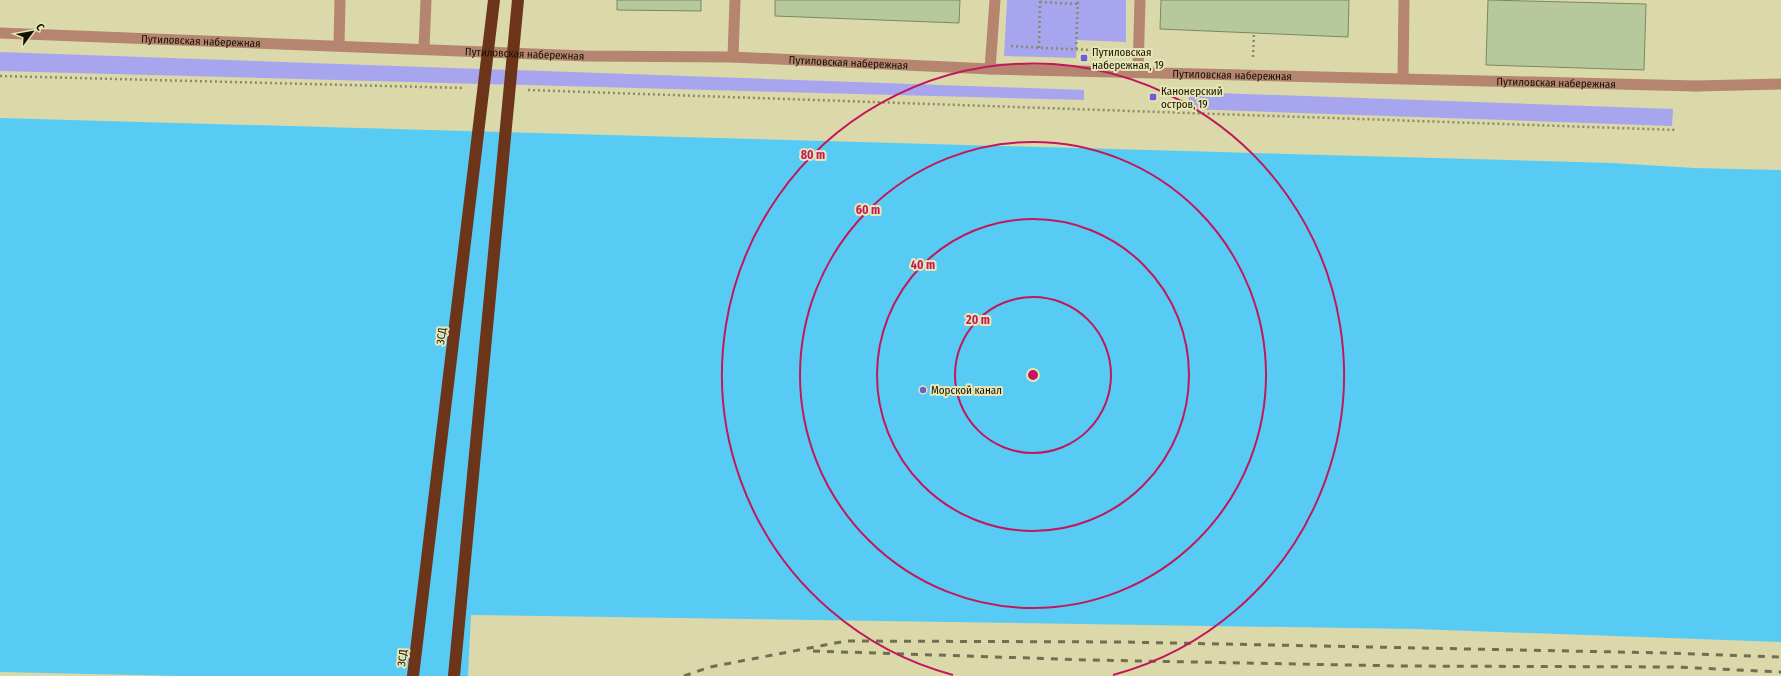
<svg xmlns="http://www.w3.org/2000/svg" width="1781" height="676" font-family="'Fira Sans Condensed',sans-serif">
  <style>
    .green { fill: #a7a5ed }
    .water { fill: #58cbf4 }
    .building { fill: #b7c89d; stroke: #798860 }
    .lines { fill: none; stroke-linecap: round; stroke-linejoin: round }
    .path { stroke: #8b8967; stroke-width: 2.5; stroke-dasharray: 2 3; stroke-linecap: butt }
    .service { stroke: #b58570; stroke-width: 11 }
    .minor { stroke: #b58570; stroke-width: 11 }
    .motorway { stroke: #6c351a; stroke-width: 12 }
    .rail { stroke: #716f51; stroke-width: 3; stroke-dasharray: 7 7; stroke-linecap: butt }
    .ring { fill: none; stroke: #c2185b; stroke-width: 2 }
    .poi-dot { fill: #6d5dd7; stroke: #e8e6b6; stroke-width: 1.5 }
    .labels { text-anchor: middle; stroke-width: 4; stroke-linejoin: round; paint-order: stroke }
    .street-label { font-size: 11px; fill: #141303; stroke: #e8e6b6 }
    .poi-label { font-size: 11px; fill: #141303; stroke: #e8e6b6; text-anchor: start }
    .centre { fill: #c2185b; stroke: #e8e6b6; stroke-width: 2 }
    .ring-label { font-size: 12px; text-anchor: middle; font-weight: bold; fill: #c2185b; stroke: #e8e6b6; stroke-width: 4; stroke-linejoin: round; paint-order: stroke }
  </style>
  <rect width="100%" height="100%" fill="#dbd9aa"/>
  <path class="green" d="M1007,0H1126V42L1077,40L1076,58L1004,56Z
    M0,52L1084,90V100L0,71Z
    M1189,92L1673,109L1672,126L1188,109Z"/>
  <path class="water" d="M0,118L1612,163L1694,168L1781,170V642L1415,629L471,615L468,676H180L0,672Z"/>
  <path class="building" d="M617,0H701V11L617,10Z
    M775,0H960L959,23L775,16Z
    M1161,0H1349L1348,37L1160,29Z
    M1488,0L1646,4L1644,70L1486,65Z"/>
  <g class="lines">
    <path class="path" d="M1040,2L1078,4
      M1011,46L1044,48L1120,51
      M1039,48L1040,0
      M1076,49L1078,0
      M1253,57L1254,33
      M0,76L463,88
      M528,90L1676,130"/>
    <path class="service" d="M339,45L340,0
      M424,49L426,0
      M733,57L735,0
      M990,69L995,0
      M1138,72L1140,0
      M1696,86L1781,84"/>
    <g class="minor">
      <path id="s1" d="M0,33L585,56L733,57L990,69L1696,86"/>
      <path d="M1403,78L1404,0"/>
    </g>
    <path class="motorway" d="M413,676L494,0
      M454,676L518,0"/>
    <path class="rail" d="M813,651L1089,660L1400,666L1675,667L1781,672
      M684,676L710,667L846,641L1123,642L1668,653L1781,657"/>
  </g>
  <g class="ring">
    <circle cx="1033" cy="375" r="78"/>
    <circle cx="1033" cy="375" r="156"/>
    <circle cx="1033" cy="375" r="233"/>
    <path d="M953 675A311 311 0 1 1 1113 675"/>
  </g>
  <g class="poi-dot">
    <rect x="1080" y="54" width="8" height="8" rx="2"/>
    <rect x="1149" y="93" width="8" height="8" rx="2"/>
    <circle cx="923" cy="390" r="4"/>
  </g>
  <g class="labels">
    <g class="street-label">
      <text dy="4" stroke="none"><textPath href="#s1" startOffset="201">Путиловская набережная</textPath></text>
      <text dy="4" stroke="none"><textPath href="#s1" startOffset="525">Путиловская набережная</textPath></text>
      <text dy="4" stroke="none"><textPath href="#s1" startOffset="849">Путиловская набережная</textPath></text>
      <text dy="4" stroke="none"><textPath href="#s1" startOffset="1233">Путиловская набережная</textPath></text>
      <text dy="4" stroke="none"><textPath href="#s1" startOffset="1557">Путиловская набережная</textPath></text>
      <text transform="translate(441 336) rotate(-83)" y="4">ЗСД</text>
      <text transform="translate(402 658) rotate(-84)" y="4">ЗСД</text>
    </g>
    <g class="poi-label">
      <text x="1092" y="56">Путиловская<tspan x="1092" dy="13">набережная, 19</tspan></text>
      <text x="1161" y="95">Канонерский<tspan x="1161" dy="13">остров, 19</tspan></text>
      <text x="931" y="394">Морской канал</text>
    </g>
  </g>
  <circle cx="1033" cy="375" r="6" class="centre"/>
  <g class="ring-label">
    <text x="813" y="159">80 m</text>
    <text x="868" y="214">60 m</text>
    <text x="923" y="269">40 m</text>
    <text x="978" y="324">20 m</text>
  </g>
  <g transform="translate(32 32) rotate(58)" stroke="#e8e6b6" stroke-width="3" paint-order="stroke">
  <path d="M0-3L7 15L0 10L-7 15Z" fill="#141303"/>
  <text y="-6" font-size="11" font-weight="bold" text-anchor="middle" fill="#141303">С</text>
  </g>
</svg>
